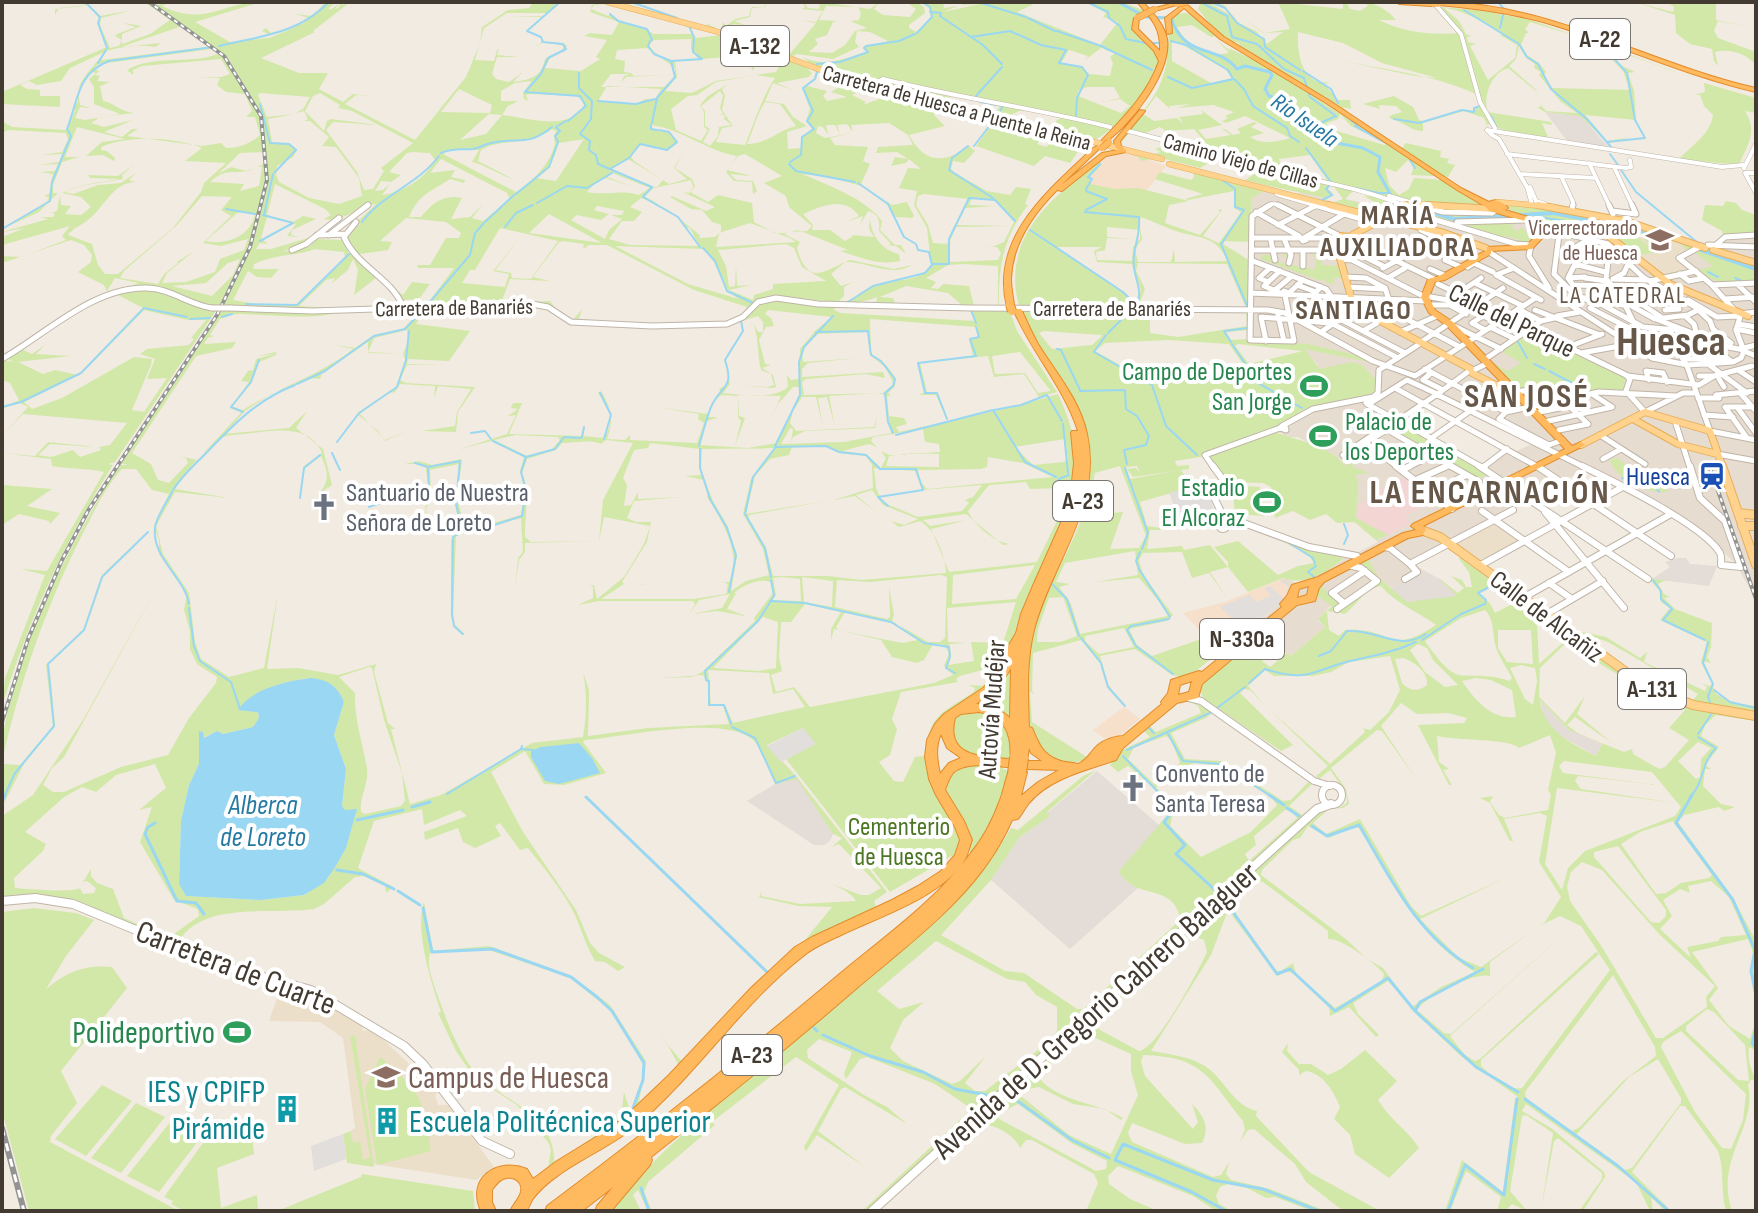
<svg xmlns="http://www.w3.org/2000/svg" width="1758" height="1213" font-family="'Sofia Sans Condensed',sans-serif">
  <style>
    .residential { fill: #e6dccf; fill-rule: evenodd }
    .commercial { fill: #f6dfcb }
    .industrial { fill: #e3dcd7 }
    .education { fill: #ecdfca }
    .medical { fill: #f3d5d4 }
    .green { fill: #d2e8a8; fill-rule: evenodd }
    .parking { fill: #e1dedb }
    .water { fill: #9ad7f2 }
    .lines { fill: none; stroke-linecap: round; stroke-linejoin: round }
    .stream-far1 { stroke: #9ad7f2; stroke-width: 2 }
    .stream { stroke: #9ad7f2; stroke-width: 3 }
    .river-far1 { stroke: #9ad7f2; stroke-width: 3 }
    .river { stroke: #9ad7f2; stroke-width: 4 }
    .minor-far3-casing { stroke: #c0b5a7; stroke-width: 5 }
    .minor-far2-casing { stroke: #c0b5a7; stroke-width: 7 }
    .minor-far1-casing { stroke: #c0b5a7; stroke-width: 8 }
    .minor-casing { stroke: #c0b5a7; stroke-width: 10 }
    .major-far2-casing { stroke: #e8ae5a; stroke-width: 6 }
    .major-far1-casing { stroke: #e8ae5a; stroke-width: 8 }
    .major-casing { stroke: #e8ae5a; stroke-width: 10 }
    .highway-casing { stroke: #e38c2a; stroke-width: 2 }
    .minor-far3 { stroke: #fff; stroke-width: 4 }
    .minor-far2 { stroke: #fff; stroke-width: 5 }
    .minor-far1 { stroke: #fff; stroke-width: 6 }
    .minor { stroke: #fff; stroke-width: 8 }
    .major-far2 { stroke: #ffd38d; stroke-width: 5 }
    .major-far1 { stroke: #ffd38d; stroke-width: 6 }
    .major { stroke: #ffd38d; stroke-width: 8 }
    .highway { fill: #ffb95f; fill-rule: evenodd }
    .rail-far1-casing { stroke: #939393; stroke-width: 4 }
    .rail-casing { stroke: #939393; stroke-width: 6 }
    .rail-far1 { stroke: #fff; stroke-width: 2; stroke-dasharray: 4; stroke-linecap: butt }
    .rail { stroke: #fff; stroke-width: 3; stroke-dasharray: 8; stroke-linecap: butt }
    .minor-bridge-casing { stroke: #c0b5a7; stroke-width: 7; stroke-linecap: butt }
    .major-bridge-far1-casing { stroke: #e8ae5a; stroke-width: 6; stroke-linecap: butt }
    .major-bridge-casing { stroke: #e8ae5a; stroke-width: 8; stroke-linecap: butt }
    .highway-bridge-far2-casing { stroke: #e38c2a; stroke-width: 7; stroke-linecap: butt }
    .highway-bridge-far1-casing { stroke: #e38c2a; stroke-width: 10; stroke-linecap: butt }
    .highway-bridge-casing { stroke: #e38c2a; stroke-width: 12; stroke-linecap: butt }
    .minor-bridge { stroke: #fff; stroke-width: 5 }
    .major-bridge-far1 { stroke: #ffd38d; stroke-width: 5 }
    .major-bridge { stroke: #ffd38d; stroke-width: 6 }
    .highway-bridge-far2 { stroke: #ffb95f; stroke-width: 6 }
    .highway-bridge-far1 { stroke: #ffb95f; stroke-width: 8 }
    .highway-bridge { stroke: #ffb95f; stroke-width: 10 }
    .labels { text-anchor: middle; stroke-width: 8; stroke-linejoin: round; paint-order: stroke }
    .far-street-label { font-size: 22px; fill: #433b32; stroke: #fff }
    .far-education-label { font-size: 22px; fill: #785e54; stroke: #fff; text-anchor: end }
    .shield { fill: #fff; stroke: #7b7670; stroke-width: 2 }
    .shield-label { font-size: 24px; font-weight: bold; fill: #433b32 }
    .far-water-label { font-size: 24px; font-style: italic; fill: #267aa2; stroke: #fff }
    .far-neighbourhood-label { font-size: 24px; letter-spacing: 2px; fill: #665749; stroke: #fff }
    .street-label { font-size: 26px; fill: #433b32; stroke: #fff }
    .leisure-label { font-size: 26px; fill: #27864d; stroke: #fff; text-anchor: end }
    .transit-label { font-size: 26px; fill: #164399; stroke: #fff; text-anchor: end }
    .worship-label { font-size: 26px; fill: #5b616d; stroke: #fff; text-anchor: start }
    .park-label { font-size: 26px; fill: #4c7624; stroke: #fff }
    .far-district-label { font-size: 28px; font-weight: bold; letter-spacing: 2px; fill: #665749; stroke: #fff }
    .water-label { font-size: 28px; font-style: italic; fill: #267aa2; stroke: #fff }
    .near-street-label { font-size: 32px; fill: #433b32; stroke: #fff }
    .near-leisure-label { font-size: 32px; fill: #27864d; stroke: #fff; text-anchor: end }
    .near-education-label { font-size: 32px; fill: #785e54; stroke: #fff; text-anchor: start }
    .near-culture-label { font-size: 32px; fill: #0d838f; stroke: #fff; text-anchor: end }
    .district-label { font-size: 34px; font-weight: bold; letter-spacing: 2px; fill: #665749; stroke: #fff }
    .town-label { font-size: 42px; font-weight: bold; fill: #665749; stroke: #fff }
  </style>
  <rect width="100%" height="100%" fill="#f2ebe1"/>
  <path class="residential" d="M1268,187L1296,194L1303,191L1338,204L1344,199L1355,201L1361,203L1358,210L1374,213L1399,205L1486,200L1542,205L1700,244L1714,245L1723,238L1756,235V599L1735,563L1701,531L1585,470L1493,517L1525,541L1479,566L1451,546L1415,565L1423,570L1391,588L1383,581L1340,611L1330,606L1318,620L1325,627L1291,656L1249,629L1285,600L1288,587L1279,580L1286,578L1296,583L1307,582L1343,560L1341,555H1353L1378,542L1353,521L1355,504L1341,460L1298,437H1289L1273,430L1312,408L1318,365L1303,350L1248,343L1251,199ZM1440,392L1535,441L1536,442L1513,453L1507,449L1482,468L1400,419Z"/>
  <path class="commercial" d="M1114,153L1132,154L1166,166L1147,190L1112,189L1090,184L1093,180L1090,177L1101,165L1098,163Z
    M1279,580L1288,588L1286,599L1254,624L1246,618L1207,638L1183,613L1225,602Z
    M1124,707L1140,719L1111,743L1093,730Z"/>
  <path class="industrial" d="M1545,112L1580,115L1610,149L1568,142Z
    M1678,558H1686L1690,564L1717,566L1709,586L1652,579L1670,567L1665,562Z
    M1423,570L1443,581L1458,596L1452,599L1405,602L1391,588Z
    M1540,700L1567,728L1602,744L1596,756L1554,732L1545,720Z
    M1097,771L1160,826L1118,872L1138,888L1070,949L991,880L1019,838L1050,816L1047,813Z
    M797,778L833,834L830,841L824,845H814L747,801L775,784Z"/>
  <path class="education" d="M1605,224L1673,239L1695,248L1676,257L1690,270L1663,275L1603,229Z
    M1495,522L1520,540L1479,562L1454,544Z
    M281,987L298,989L362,1024L363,1031L373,1030L439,1092L435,1095L438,1105H449L494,1167L476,1180L354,1161L351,1130L355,1128L343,1038L320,1022L269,1021Z"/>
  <path class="medical" d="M1407,476L1439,499L1405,516L1410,524L1388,535L1377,532L1357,518V505L1377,495L1375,492Z"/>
  <path class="green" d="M86,2L100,16L133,10L101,18L100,25L110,48L119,46L122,40L115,36L117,34L136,27L126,24L125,23L141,26L122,34V44L150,34L170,20L144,2L158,5L170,2L162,6C206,27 221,2 261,2L195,22L230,42L269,38L296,27L270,35L262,31L266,28L271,33L302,24L309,18L295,14L312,16L326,2H336L329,8L330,10L339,4L335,9L338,8L342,2L343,5L349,3L313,31L315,32L261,58L299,73H328L319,89L343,102L353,94L371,96L356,95L345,104L415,140L466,77L480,43L482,27L508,10L529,8L533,2H560L527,30L541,37L544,42L567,45L565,51L550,58L545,68L581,71L600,59L596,57L607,40L584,36L590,33L612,35L619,22L590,12L592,5L603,2L688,24L696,38L722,35L819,72L807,86L827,91L823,96L827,101L847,97L831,92L839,87V80L830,76L824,81L829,75L867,87L852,95L866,102L863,105L882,98L884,95L906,104L904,102L910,98L941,105L934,115L945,126L909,135C925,164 944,164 969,146L975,151L964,163L953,161L951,169L955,173L987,191L1010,195L1016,187L1031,189L1025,204L1028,205C1003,237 998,268 999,307L876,304L877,297C836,314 791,286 753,302L778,298L818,304L1009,309L1017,331L1057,392L1039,397L1024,374L994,377L988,356L920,363L927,392H937L947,420L936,395H919L925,392L917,363L973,356L969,339L978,337L976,327L870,319L871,353L887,366L896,379L895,386L888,393L891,395L887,396L889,416L904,418L907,424L896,427L899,432L1021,405L1058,394C1105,496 1054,525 1021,612C1012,636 1012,660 995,680C972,707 942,701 931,742C917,794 966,817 962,850L890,892L786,759L815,744L803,728L767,745L796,776L887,892L874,901L877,909L827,932L798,949L712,1036L767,973L585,797L770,973L805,940L832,907L798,906L759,897L762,891L761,896L800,904L856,901C848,887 821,881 805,874L861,895H869L881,888L839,844L832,847L842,838L833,834L797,779L775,784C768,771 764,749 753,740C724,714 624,737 585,740L583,742L606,773L564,785L544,784L525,751L491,772L523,832L576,910L590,943L599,953L625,967L618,971L605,962L595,961C586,946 582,931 575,915C563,891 545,869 528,848L520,850L500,823L495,826L501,836L475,848L463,842L458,828L425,840L424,832L467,816L460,810L424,825L422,809L374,821L358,868L393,887L386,893L385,886L364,876L355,877L324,904L314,909C274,915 203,901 180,940L181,945L202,954C135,930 76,887 2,898V816L33,795L83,720L163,576L64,757L52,768L43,785L53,792H64L121,767L168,755L189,718L216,683L217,677L197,664L190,649V631L184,610L187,594L159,554V541L154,525L169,494L152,490L136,469H122C105,487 93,514 81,537C45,609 20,682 2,761C2,668 71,543 119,465H128L121,463L222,309L342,310C322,322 265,314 239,314C232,314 227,317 220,319L210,335L214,336L208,338L204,344L236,342L232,348L196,356L132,453L151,464L158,480L169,483L188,463L186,458L179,456L197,460L240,414L241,412L230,408L249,382L241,381L248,371L253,370L256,359L275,354L257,356L276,352V355L257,363L251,383L232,407L243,410C279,387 319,376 353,349L334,345L355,348L374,335L403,329L424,307H432L422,314L416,324L470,331L449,361L408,359L407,364L442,365H407L400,380L406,383L475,387L458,412L456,432L422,431L455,426L457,412L471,389L438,386L434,398L435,386L400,384L395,392L386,394L360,414L385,440L409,430L385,441L377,430L357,414L396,387L405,360L403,354L368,353V342L322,373L320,379L310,378L271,394L245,411L224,434L289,428L307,411L296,428L323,449L332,485L320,493C330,479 328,471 321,456L305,468L300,490L304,466L322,453C310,422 269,431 244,434C237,435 226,434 220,439C204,452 185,470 175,489L229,498L175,492L156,526L163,554L189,593L195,642L201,659L229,677L264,668L278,593L267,669L298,668L338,675L376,664L374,672L388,723L395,729H391L410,804L441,795L532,743L583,737C587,713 587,694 583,672L589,690L588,736L648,728L729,724L723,706L708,705V684L703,675L661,678L692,677L702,672L755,621L754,618L773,593L771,582C758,578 744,585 734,593H736L727,609L746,616L717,611L692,614L722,608L730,594L699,600L688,616L695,604L693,601H599L578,605L593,598V587L590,586L594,585L597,599L624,577L644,544L650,526L604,517L599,541L603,500L633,443L606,440L601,444C591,439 574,443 562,443L556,450L527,459L522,474C531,489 524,518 525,537L531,542L596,541L525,543V552L519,560L515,588L518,558L523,552L521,518L456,536L453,616L455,625L464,634L462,635L454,627L451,616V540L461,528L455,505L459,464L430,470L431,496L426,509L430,530L425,508L429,495L426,468L418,464H405L419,461L432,465L462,459L457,498L466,531L521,515L525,491L520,471L524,457L491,441L460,449L507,434L516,415L508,416L518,409L511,408L513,403H522L509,434L581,436L585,426L583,436L604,438C615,422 611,407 598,393L601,391C612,409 614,420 607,439L625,440L630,435V440L697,443L704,423L698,419L699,414L656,407L708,414L712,403L721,392L719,389L727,385L729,375L724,360L742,331L741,322L738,321L756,306L750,305C748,313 739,320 728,323C702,330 599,326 572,320C557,317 551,305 533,303L404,304L316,309L223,306L248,255L220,306C181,306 170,283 127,288L138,283L115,278L107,291L104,285L78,272L91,262L92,255L84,245L71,240L2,263V256L21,257L66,240L62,236L70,226L2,245V237L25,228L2,232L48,219L40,217H53L55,214L51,213L57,211L60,195L61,205L71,206L65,214L81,215L91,207L81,197L62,193C81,183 100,183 119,179L90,178L88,175L118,176L134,165L122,175L123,179C103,183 84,183 65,192L73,194L98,185L121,183L137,172L129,180L135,182C112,183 104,208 88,220C81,226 74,227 68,235L92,244L98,265L105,274H118L173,228L201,192L204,183L226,163L185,161L202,148C174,137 129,135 101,147V150L107,151L115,158L114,161L103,155L86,156L102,142L125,139L77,127L65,157H79L62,162L53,185V193H58L39,212L2,229L47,203L49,197L44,196L49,194L53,174L40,172L55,171L58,164L39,165L59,162L62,154L41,155L62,152L68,140L66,133L8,130L2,133V121L12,127L66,130L75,111L73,106L78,102C75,79 93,70 104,52L70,68L61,81L37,85L29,81L20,85L27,89L40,90V96H60V107L2,104V92L107,47L98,25L99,18L89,6L88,5L59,8L55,15V9L84,6ZM608,4L687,25L692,34H653C641,22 623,27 611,14L608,16L591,9L594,5ZM507,13H546L544,16H509L542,17L527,30L541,38V43L532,48L545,42L564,46L562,51L545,59C542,76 531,80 513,82L522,73H519L521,74L509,82L496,79L492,74L497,57H520L497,55L499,48L511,38L497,50L494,61L475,60L484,28ZM182,26L208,47L101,60L106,51C121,47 140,44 155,47L161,43L121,47ZM691,39V50L699,60C681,62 660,63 649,45L654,40ZM647,48L675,68L674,78L664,87H601L611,74H630L624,76L621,83L626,77L667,75L634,76L631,73L624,72L625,61L615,59L617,50ZM755,48L783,59L774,63L779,67L776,72L716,81L692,93L665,91L677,77L675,61L728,57L748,60L753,71L755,65L747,59L733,57ZM212,49L218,54C190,65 154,54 127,70L133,75V70L142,66L221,59L230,74L221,77L195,78H220L217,85L226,92L245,94L252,111L246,117H255L260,135C250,144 239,148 226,148L221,143L202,146L127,136L138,129H132L122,137L104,132L133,120L104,127L91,123L100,117L134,113C121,112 114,103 103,101L100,86L110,82L97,81L100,76L95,75L99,71L94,68L99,64ZM806,67L816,72L814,78L802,88L810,109L806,121L813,128L801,137L802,148L788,149L787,132L807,126L793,117L784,104L765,101L773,83L795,91L777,83L809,77L812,73ZM91,72L96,73L89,79L94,87V104L120,114L85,120L75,118L80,107L91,108L80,105L78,91ZM756,75L775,78C761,99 754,123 745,145L716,142L722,128L733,126L722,110L725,96L722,89L728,84L708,96L700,105L704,112V127L708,130L701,141L676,130L671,109L688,96L697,95L716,82ZM532,81L523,93L524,99L528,101L526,95L530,94L577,96L585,103C571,133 529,118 502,115L486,134L460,140L489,114L502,115L508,106L518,101H501V91L515,83ZM607,86L661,89L655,99H645L637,104L598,101ZM459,89L492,105L490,113L441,112ZM720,91L723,96L720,108L723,114L718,115H725L724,119L732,125L719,127L718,136L710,146L703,142L710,129L705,126V111L701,106ZM260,93L310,97L303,109L296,113L304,111L308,119L304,121H310L329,137L322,146L336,147L359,178L362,196L339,204L309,198L279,182L276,175L277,166L293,157L297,150L290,144L272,142L268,119L294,114L267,117L258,95ZM320,93L340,105L338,108L352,111L413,143L381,168L384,171L373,189L364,190L357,172L326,130L333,122L378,125L331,119L327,121L324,131L305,111L313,96ZM765,102L780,104L796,126C777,131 767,144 747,144C754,129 756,116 765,102ZM889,123L908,135L913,145L878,147L876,153L897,152L908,159L895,157L891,166L906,163L909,159L921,169L908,168L899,188L917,191L914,205L927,228L931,265C922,283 889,279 872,286C859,292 855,302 838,302L844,296V287L853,282L841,286L831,274L845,262C866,261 892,278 912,265L894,269L850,260C828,268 808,290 797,248L800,242L784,234L798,230L848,250L840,251C859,257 879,266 900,261L899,254C883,251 871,236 870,218L869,229L874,237L852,235L841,226L853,236L845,241L830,230H812L813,225L803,214C821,206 845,195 859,216L846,222L863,216L860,225L868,211C879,214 880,221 879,231L891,244L888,245L896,246L906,254L901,245H895L880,230L882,221C866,199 828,185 802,174L829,177L865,187L887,202L896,217L912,218L914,216L907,202L892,205L861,184L870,164L863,161L868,147L835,145L830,138L852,133L825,138L816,133L818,126L823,127L828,135L826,125H835L840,134L837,125L847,124L853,132L851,125ZM651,125C682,129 707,151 737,156L726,172L734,181L752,182L753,194L757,191L753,181L736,180L730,174L752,176L727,170L738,156L745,154L782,176L764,183L786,196L789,207L812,226L807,231L775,233L754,222L752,203L718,195L708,202L690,192L695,186L692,179L675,168L683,153L674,168L687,179L669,184L634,161L630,155L641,145L667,150L678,143L670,133L653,130ZM552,129L556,131C552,139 557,141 553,150C545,170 531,182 516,192L443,154L451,149L479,150L472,162C486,165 499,175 513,179L478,161L481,150C502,137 525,148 552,129ZM584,139L556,181L536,178L550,167L559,143ZM264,152L263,164L258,167H262L259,186L240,191L244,184L210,182C227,165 239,177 255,168L246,171L231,167L218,174L240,153ZM413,152L430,153L435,160C426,178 402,193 382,195L390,184L383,190L375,191L381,181L391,182L401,175L389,172L407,153ZM441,159L507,193L510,199L483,221L472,218L483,204L470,217L451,219L462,198C444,194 432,203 421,217H409C419,194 429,193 450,179L464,183L465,180L451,177L455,170L430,173ZM628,159L663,180L657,187H652L609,170ZM612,173L650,188L639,195C621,189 607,196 587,192L596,182L606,178L634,187L607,177ZM691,180L693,187L689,193L683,192L715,207L706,211L672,196L670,197L691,209L702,210L712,222L721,225V231L715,237L699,238L700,235C683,222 666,207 644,196L654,188ZM275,184L325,209L331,215L324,219C344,224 356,205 376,204L356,223L360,224L347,235L345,241L352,253H349L343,240L316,239L310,246L282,252L313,238H308L271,249H256L260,243L268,244L261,238L267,217L296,224L287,236L299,237L291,235L292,230L316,219L303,216L293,222L267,215ZM924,194L968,199L947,244L933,243L928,225L916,205L918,196ZM202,196L232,197L221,210L231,216L203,243L221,246L248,239L244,250L220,259L215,272L186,282L162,283L167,273L194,251L177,262L178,263L164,274L158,284L120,278L124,271L176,226ZM641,198C658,203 676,211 684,227L690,228L699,246L630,245L609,239L622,221H634L642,212L630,207ZM972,198L995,200L1014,222L1004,242L992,247L979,246L997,247L1001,253L998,260L950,262L949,243L956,227L1010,226L957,225L965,208L994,206L969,205ZM597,206L624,211L622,215H611L622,219L609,230L605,239L571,220L577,215L601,220L609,214L594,210ZM244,212L255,215C249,239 222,245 206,241L237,213ZM549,214L602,243L529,233ZM406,218L446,222L461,233L459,238H446L430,265H417L418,268H454L428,303L407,304L404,300L419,299L430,284L412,282L403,295L353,255L388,250L392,242L380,241ZM750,223L790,238L796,242L716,247L719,233ZM500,228L558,241L531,279L512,278L511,273L495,270L522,235L493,271L509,274L505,287L462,283L470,270H475ZM563,241L584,244L583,249L589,245H607L694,290L747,307C743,313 740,317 733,320C707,331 616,323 584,321L579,319L582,309L573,320L561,315L550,301L501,303L510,279L550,281L533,277L559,242ZM786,244L794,248L802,267L826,281L773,284V289L754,295L753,300L729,290L751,285L737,286L736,266L735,286L729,287L726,266L718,250ZM615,246L703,249C721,263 718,287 739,299L688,284ZM315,249L344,252L345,257L298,304L261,305L233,300L248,271L257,277L271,278L279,269H253L254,264C279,253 293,257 315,249ZM240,259L233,275L212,296L172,286L206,283L228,263ZM353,259L358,270L354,295L376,278L397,294L401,305L335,308L299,306L326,280L335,278L331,284L348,270ZM962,264L998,266V305L974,306L969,286L943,284L938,289L931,288L936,282L926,278L948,265ZM906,286L948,293L962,305L895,304L893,298L880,297ZM836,306L970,310L975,321L841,313L834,310ZM768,310L832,317L816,330L800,349L799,379L791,380L787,375L788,387C773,400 741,395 723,393L730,384L725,360L743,332L742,321L758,316L763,322V332H758L753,323C759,337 757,354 761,370L771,374L774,385L767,387L738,385L773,388L776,387L773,375L762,368L771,365L765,364L759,340L766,327L774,326L771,318L765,314ZM407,330L408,341L403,354L368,352L374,338ZM867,332L870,355L885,367L894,384L883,393L804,395L802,382L806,379L866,374L885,378L883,372L802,377V369L808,363L859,358L803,362L802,351L816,334ZM1020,352L1050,390V391L1038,393L1025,373L995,374L992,356ZM793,387H799L800,393L777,443L748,448L700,445L705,422L718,417H708L712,404L721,395L738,396V417L741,421L735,446L745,418L739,416L738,395L781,396L771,419L778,404ZM879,393L885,395L891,433L844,442L781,444L790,428L793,429L791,442L793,437L805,431L875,428L877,415L874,427L796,431L790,423L793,411L802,397H816L823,428L818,398L827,397L835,427L829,396ZM923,429L925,442L939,444L940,452L889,455L881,451L886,458L881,468L866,454L842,451L869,444L877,447L871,441L873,437ZM516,435L558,437L560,440L552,449L527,456L494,440ZM1065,439L1068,459L1064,462L1033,465L1015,447ZM650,443L700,449L702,475L685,476L704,480L709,493L707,497C722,520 743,555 729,582L629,585L725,582L728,585L726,594L693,599H601L624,584L622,582L647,542L651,522H636L627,518L634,501L682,497L638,499V492L631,505L624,506L627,485L623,478L634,450L648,448ZM824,446L839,453L866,456L872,465L873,488L833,500L746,514L755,476L770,459L789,455L792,447ZM774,448L751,479L743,514L763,549L769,575L746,581L731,591L737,556L728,527L713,501L701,470L702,449ZM912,453L939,454V467L886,466L889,456ZM988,457L1023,463L1053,477L927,489L919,480L918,470L981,469L987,467ZM874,468L915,471L922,490L982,485L973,497L965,500L969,503L962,511L918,517L882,502L876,488ZM1026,482L1030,489L1058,488L1061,497L1055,503L1056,523L1037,562L949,572L931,529L967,520L930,526L923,520L966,514L1003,545L1010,544C995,543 974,525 968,511L989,485ZM872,490L883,505L918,519L904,525L891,521L899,527L920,521C935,529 946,557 946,573L861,580L828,576H773L766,548L748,520L749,515L855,496L877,513L856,495ZM1035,565L1016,599L952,604L953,575ZM941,575L947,577L945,638L940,642H928L892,621L894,615L889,586L890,617L887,619L835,607L837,580L870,582ZM783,577L800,579L801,601L772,600L776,595L773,578ZM802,577L833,581L832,607L804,602ZM1016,602L1003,643L971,642L974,661L948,665L951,654L949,644L967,643L948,642L947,608ZM805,604L841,612L831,629V640L834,629L881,640L892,657L917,663L924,660L933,644L944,645L949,653L944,666L953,675L934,683L810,707L794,687L776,692L771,675L782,671L779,657L781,622H791ZM845,612L899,625L918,640L902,643L838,630L836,627ZM763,617L778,622L776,668L759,671L713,668ZM997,666L983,686L969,685L975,688L974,692C941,714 931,712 924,756L915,757L903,782L894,781L879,762L890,755L897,729L892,719L901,692L958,682L956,679L960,676ZM369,667L372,668L384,720L402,773L405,801L401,806L365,814L361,812C359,797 369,784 367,769C363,743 354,720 355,693L339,677ZM708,670L769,673L773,694L793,689L805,707L733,723L725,705H711ZM302,679C322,677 337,683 344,702L334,735L346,769L342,806L345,811L356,810L346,848L328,878L305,895L261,900L186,896L179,883L181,821L189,785L199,764V731L203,732V738L217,731L222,734L253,727L259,718L258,712L238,710C252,691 279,683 302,679ZM155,764L166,788L139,810L152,807L140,842L174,900L198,909L199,916L174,934L166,937L124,918L113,889L97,883L91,876V869L83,882L87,881L96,888L94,893L83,894L80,888C71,893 28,889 15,888L14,878L43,851L46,844L25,832L64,797L82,787L96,792L116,775Z
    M766,2L765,7H752L750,17L734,21L745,25L733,24L728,31L753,42L763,38L755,43L789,55L816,23L800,20L816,22L823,11L802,9L805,7L803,2L808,8L819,9L820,2L870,9L879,2L874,9L883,15L910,17L916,9L906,2H916L924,7L925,13L909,25V28L916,32L931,17L929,8L920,2H943L944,8L958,6L943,12L980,4L961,5L965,2C987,4 1009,2 1032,2V5L1017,12L1100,45L1118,22L1103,17L1106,13L1085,2H1121L1143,10L1138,2L1147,10L1135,17L1132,26C1138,37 1153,43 1158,54C1167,78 1111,135 1092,141L1057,132L1056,121L1062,117L1056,118L1058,115L1054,116L1050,111H1019L1007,117L994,115L1000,106L950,96L947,104L933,101L843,78L678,19L704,26L708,24L721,31L723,22L726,26L735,19L749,16L751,8L764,7ZM826,6L858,7L861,13L859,20L850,21L867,28L855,31L845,45L832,53L809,52L818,44L815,39L827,35L833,22L838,21L819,20ZM857,31L870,32L888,41L863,47L867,52C844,58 826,68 802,57L810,63L808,64L793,56L797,54L833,59L859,47L855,42ZM1101,48L1115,53L1110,57L1113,63L1110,76L1089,74L1081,66L1061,63L1069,50L1088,56L1085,60ZM1087,87H1114L1120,98L1102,102L1120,99L1130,106L1121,113L1078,96V91Z
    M1208,2L1232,16L1224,7L1209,2L1224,5L1239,23L1256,31L1267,44L1283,32L1263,33L1240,16L1264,33L1290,29L1278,2L1343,9V2H1346L1350,9L1360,11L1368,6L1365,2C1377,4 1388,10 1396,20H1379C1405,33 1431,35 1459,33L1435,7L1375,2L1477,10L1531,20L1698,80L1603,45L1618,64L1635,72L1628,73L1634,91L1636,120L1585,115L1607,141L1630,137L1609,143L1613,148L1580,116L1545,112L1537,107H1541L1536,91L1508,68C1490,74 1484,95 1487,112L1551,122L1552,125L1542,123L1548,137L1567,142L1509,132L1488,124L1484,132L1487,125L1484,118L1464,111L1423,123V131C1412,132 1403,121 1391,119L1389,116L1402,112L1396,106L1379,105L1380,109L1363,104L1394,96L1413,107L1419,120L1425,122L1461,110L1473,111V108L1480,106L1476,94C1433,74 1380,69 1333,59L1415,76L1437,78L1382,63L1343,43L1298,32C1297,58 1303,86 1331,82L1324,84L1338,100H1350L1351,109L1343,107L1352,116L1240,47L1239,43L1234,42L1237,46L1219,35L1198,9L1200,4ZM1444,8C1461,9 1485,23 1501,32L1503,34L1500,35L1517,45L1515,58L1488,80L1470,46L1476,44L1468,42L1467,37L1471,36L1466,34L1459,21ZM1530,22L1595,42L1623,71L1630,90L1553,88L1543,76L1546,72L1539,63L1527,55L1521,45L1526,33H1529L1525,29ZM1519,46L1526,58L1535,64L1534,68L1541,72L1539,75L1561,102L1577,113L1546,111L1540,104L1536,90L1509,66L1516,59Z
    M1635,2L1673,12L1674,7L1666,2H1716V20L1756,28L1718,21L1714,31L1718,38L1756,52V65C1746,53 1729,48 1715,52L1718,66L1714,61L1712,49L1690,44L1676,33L1675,15Z
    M1186,13L1193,15L1217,36L1211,37L1192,25L1177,27C1187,45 1206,58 1229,53L1217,40L1231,52L1228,48L1259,62L1386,143L1351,126L1340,114L1338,119L1327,123V128L1384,145L1387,144L1435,176L1411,175L1414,166L1408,160L1396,172L1385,168L1389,185L1399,195L1409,189L1414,178L1442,180L1485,204L1420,203L1387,210L1377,207L1378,204L1364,196H1385L1360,189L1338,187L1354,190L1345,199L1361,204L1358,209L1334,202L1343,199L1332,184L1327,188L1334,195L1324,201L1321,200L1324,198C1302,192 1278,189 1252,182L1245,180L1253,175L1245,172L1248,168L1215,159L1200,168L1149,155L1161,152L1155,149L1164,146L1166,140L1129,133L1121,143V148L1118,142C1156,95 1171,85 1168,22L1175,14ZM1176,41L1226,70L1232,78L1211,83L1172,61V42ZM1156,96L1170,109L1169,106L1191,104L1176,108L1213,105L1234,112L1225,116L1228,118L1222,121L1226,123L1245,116L1290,138C1276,142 1262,145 1250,137L1264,133L1251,127L1257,123L1254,122L1237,129L1241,133L1233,135L1225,129H1222L1231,135L1206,139L1198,130L1222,125L1201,110L1203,114L1179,117L1184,125L1177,118L1154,121L1143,114ZM1160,127L1166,131L1194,129L1211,149L1143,134ZM1310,155L1327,180L1304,176L1295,168L1307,166L1306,165L1295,167L1286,162L1299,175L1282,171L1279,159Z
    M1704,83L1756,98V113L1745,111C1758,132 1748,143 1739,165L1679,159C1692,145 1710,135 1713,115L1704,106L1700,95H1694L1705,92Z
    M1355,117L1402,148L1406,143L1441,151L1440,157L1449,159L1447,163L1455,165L1448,177L1441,176Z
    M993,123L1047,132L1037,144L1046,147L1060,136L1085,142L1070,163L1045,156L1034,166L976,146Z
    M1112,152L1151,159L1141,161L1138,157C1123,154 1112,149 1099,162L1102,164L1090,177L1091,184L1114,189L1138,188L1189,201L1169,205L1165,223L1200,235L1220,212L1218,209L1222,210L1203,236L1219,243L1241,212L1234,208V191L1188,200L1185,199L1203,194L1155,179L1160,172L1191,180L1194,177L1192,169L1267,189L1251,199V242L1225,241L1223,244L1252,262L1249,330L1226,332L1231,340L1249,339L1248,343L1251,344L1252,341L1308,344L1356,355L1383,365L1304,349L1320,369L1352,362L1362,365L1378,382L1376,394L1313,408L1264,434L1200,457L1175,461L1177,466L1189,465V469L1133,477L1127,469L1136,468L1140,473L1137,466L1126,467L1130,479L1181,470L1192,487L1140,502L1147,526L1174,530H1150L1147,549L1182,546L1184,550L1210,545L1228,567V562L1214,547L1238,541L1278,575L1298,566L1314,563L1309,556L1265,531L1310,549L1337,553L1343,559C1324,574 1307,586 1283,578L1248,592L1228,567L1210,572L1227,598L1209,573L1192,578L1182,552L1143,553L1139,560L1143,575L1173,615L1166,621L1129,629L1137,645L1152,656L1207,637L1247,618L1255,624L1187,678L1172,675L1135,649L1100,656L1108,684L1124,707L1107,687L1100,663L1081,640L1033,653L1032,691L1035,694L1030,692L1032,722L1087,757L1096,751L1090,760C1056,766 1035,761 1030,723C1024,680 1027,638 1045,598C1060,562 1082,531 1088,492C1094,459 1086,421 1070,392C1047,352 1009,318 1016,267C1022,216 1068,188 1103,156ZM1141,217C1153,221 1166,228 1176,231C1198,238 1218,236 1227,261L1175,262L1174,249L1171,262H1138L1135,249L1142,239L1139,222ZM1107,227L1140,230V239L1133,247L1132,261L1097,260L1096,252L1105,250L1107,238L1137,239L1107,237ZM1054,247H1102L1094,251L1097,262L1132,264L1141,290L1136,305L1128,306L1132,300L1124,292ZM1138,263L1227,264L1246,308H1138L1145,289L1136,271ZM1196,310L1246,311L1247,326L1178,337L1150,333V311ZM1044,331L1101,335L1102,336L1092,345L1052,349L1039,333ZM1168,340L1229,344L1243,364L1220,365L1152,383L1095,351L1105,343ZM1238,344L1303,351L1249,364L1235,346ZM1120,466L1146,536L1139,548L1110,549L1123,512L1087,515L1095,473ZM1135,551L1138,575L1095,582L1139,578L1164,607L1168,616L1080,634L1071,604L1059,587L1070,584L1056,582L1065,563ZM1063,597L1077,636L1061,642H1037L1038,629L1049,598ZM1124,628L1134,647L1099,654L1085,641V636Z
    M1726,201L1736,203L1742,210L1756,215V234L1723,235L1722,231L1702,220L1705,205L1723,206Z
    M1508,204C1565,207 1619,221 1674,238L1605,223L1677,240L1695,248L1680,254L1687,250L1681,245L1685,244L1670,240L1662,244L1673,252L1659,244L1665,240L1657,239V244L1664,250L1658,251L1648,244L1655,242L1654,240L1647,242L1635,231L1631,232L1656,252L1638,255C1631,250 1624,243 1617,239C1585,222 1533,235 1506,206Z
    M1415,206L1450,217H1453L1452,214L1505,212L1526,220L1514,223L1511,227L1518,232L1521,227L1533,238L1530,243H1519L1518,239L1505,236L1503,239L1458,225V222C1437,219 1427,213 1409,207Z
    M1699,250L1755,270L1756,282C1732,283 1716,286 1697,270L1713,266L1694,252Z
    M1319,252L1322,265L1338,266L1342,278H1333L1335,284L1326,283L1325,278L1321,281L1261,259V255H1275L1274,261L1286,264L1287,258L1281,255H1290L1288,264L1300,267L1302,258L1296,255H1304L1302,266L1314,270L1317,258L1311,255H1318Z
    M142,289C169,293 189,308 217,309L115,462L108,464L113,465C64,542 29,619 2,706L5,678L45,575L21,569L47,571L104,472C87,468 68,469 52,466L51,459L2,453L35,456L48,442L96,447L50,444L38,455L51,457L73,450L80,457L101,450L99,447L110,445L127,423L23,414L2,436L28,407L20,403L2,408L19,400L10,383L2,380V360L14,362L6,358L21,349L32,354L45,345L36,354L70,356L18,362L43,374L55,370L78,375L143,308L116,294ZM144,310L188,320H206L191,338L194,339L189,345L147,349L140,354L155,359L147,379L167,378L144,412L132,410L151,365L152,359L134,357L62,398L32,409L24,402L81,374Z
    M1531,331L1625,376L1624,390L1544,401L1532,388L1517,391L1501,374L1505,373L1503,370L1499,371L1490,362L1508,371L1521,363L1501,351Z
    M1401,425L1403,426L1488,474L1478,479L1392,430Z
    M1275,432C1299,441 1330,445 1346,467L1348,459L1354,460L1352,467L1369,473L1354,475L1358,480L1356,518L1388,535L1376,540L1355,522L1337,523L1326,514L1310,520L1293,511L1275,518L1271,487L1263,483L1228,482L1207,455Z
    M1617,458L1627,466H1633L1639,471L1633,472L1636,477H1657L1668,492C1642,492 1621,482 1609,460Z
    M2,485L52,489L27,506L60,513L50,524L49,521L19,514L2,525Z
    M1232,485L1260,487L1264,516L1235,514Z
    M148,531L104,575L85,630L49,664L55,726L25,762L2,807V764L20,765L53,726L46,665L84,629L103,574Z
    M1461,556L1496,583L1477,593L1490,603L1495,613L1518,601L1632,680L1665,697L1756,718V721L1716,715L1705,725L1701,736L1719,747L1705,765L1711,769H1705L1703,786L1721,804L1735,807L1724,811L1719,807L1684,815L1678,822L1733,898L1756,941V1000L1750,972L1753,953L1748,939L1692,952L1718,988L1709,1000L1729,1026L1750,1039L1756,1020V1051L1749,1047C1747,1059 1751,1070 1756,1080H1751L1748,1085C1758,1127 1714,1159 1732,1211H1726C1720,1191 1725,1170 1718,1151L1685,1106H1680L1632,1172L1671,1211H1665L1651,1197L1653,1211H1650L1636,1182L1526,1104L1522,1111L1551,1128L1604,1172L1605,1177L1583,1211H1579L1602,1179V1173L1558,1138L1554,1141L1541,1211L1553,1133L1526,1115L1522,1116L1510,1191L1527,1211L1512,1204L1505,1211H1497L1501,1197L1466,1171L1450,1211H1445L1462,1160L1503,1192L1515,1099L1518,1097L1462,1057L1410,1008L1441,987L1475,972C1418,939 1395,882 1360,828L1352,827L1329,838L1308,826L1300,838L1293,840L1262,870L1261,875L1347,940L1367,959L1383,968L1410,1005L1388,981L1353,1003L1358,1014L1379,1035L1376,1037L1349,1007L1330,1016L1329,1007L1293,973L1286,971L1278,976L1275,973L1228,910L1211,955L1151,1051C1169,1054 1188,1056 1205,1066C1224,1078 1233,1106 1257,1111L1256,1116L1309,1172L1380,1211H1345L1338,1207L1306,1182L1295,1164L1254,1129L1248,1130L1240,1142L1245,1130L1243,1121C1208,1078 1205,1057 1143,1055L1141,1062L1145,1076L1193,1129L1198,1122L1192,1104C1204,1116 1210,1127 1202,1143L1185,1144L1132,1123L1128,1133L1132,1142L1213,1177L1221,1175L1229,1162L1226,1174L1231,1180L1270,1189L1326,1211H1312L1275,1197L1266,1198L1247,1188L1228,1184L1220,1187L1216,1196L1219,1204L1232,1211H1216L1193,1196L1118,1166L1108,1176L1109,1184L1130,1199L1158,1211H1086L1098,1183L1094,1174L1032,1140H1026L1020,1148C1015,1135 992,1122 978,1125L1323,809L1341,807L1347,803L1346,792L1330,770L1319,779L1316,776L1328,766L1270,710L1330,764L1365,732L1363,728L1370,730L1389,712L1400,690L1390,656L1349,662L1331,672L1313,676H1274L1265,670L1248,686L1266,707L1250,690L1244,689L1240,693L1293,745L1281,751L1203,698L1199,686L1260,637L1265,636L1277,647L1262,661L1270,667L1287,653L1291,656L1325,627L1318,619L1332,606L1317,596L1320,585L1339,603L1335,608L1340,611L1381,582L1362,566L1361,562L1368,558L1378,577L1407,602L1457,596L1436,576L1458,593L1464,588L1451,576L1462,580L1466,587H1472L1469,572L1459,559ZM1381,586C1395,603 1417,611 1436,625C1387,657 1394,627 1345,630L1339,636L1329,630L1327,611L1345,614C1358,604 1363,590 1381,586ZM1485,610C1495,620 1492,635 1496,647C1499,658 1507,668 1512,678L1510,681C1459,665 1463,696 1425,641L1461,618ZM1537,624L1555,627L1568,638L1539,664ZM1498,630H1531L1533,664L1507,662L1498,648ZM1567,642H1574L1602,665L1660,700L1684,706L1685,710L1669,728L1689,740L1665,767L1659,769L1633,754L1632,749L1624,752L1579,734L1567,725L1575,717L1613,744L1577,714L1585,696L1565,723L1539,697L1540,668ZM1418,644L1427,648L1433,660L1458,685L1445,687L1425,672L1410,650ZM1403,658C1415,662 1428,672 1427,685C1419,692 1409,691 1402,683L1395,659ZM1521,665L1535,668L1537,681L1533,705L1525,699L1510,668ZM1476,678L1491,680L1512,690L1516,717C1491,720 1475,700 1462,681ZM1540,700L1569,730L1602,744L1596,756C1570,743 1543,729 1540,700ZM1401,703L1417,714L1448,713L1467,718L1464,723L1418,725L1449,785H1452L1443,770L1449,769L1439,762L1437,736C1457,741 1508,738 1519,748L1550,735L1556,753L1548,790L1551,795L1548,810L1505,818L1499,815L1490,802L1493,796L1480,798L1490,803L1510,841H1513L1504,819L1540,813L1547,816L1539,862L1561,897L1545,922L1481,967L1459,958L1420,919L1510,876L1421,916L1411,906L1360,819L1326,834L1313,823L1329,809L1343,808L1349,804L1346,789L1331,768L1377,730L1382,731L1417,780L1381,726ZM1698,742L1711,748L1701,759L1700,777L1696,779L1678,761ZM1564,761L1652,772L1681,807L1675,816L1585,851L1568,868L1562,890L1545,864L1557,788L1676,803L1581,789L1575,781L1578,776L1658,785L1563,773L1559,766ZM1673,821L1712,875L1709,878L1681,883L1666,893L1656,894L1621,844L1640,832ZM1618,846L1666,910V916L1659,923L1651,922L1594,857V852ZM1582,862L1602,870L1660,935L1715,986L1706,997L1707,1007L1663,1038H1656L1602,947L1570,901L1567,886L1571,872ZM1254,879L1263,882L1328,931V939C1341,937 1376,964 1384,974L1382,981L1335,1008L1296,974L1293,963L1281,971H1277L1244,928L1231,904L1233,896ZM1711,881L1729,897L1746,935L1721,937L1718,941L1687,947L1691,958L1660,929L1672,916L1663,900L1680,889L1690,893L1688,886ZM1560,916L1581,926L1610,970L1522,1088C1506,1091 1492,1076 1481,1066V1060L1599,954L1596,952L1480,1059L1475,1061L1465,1055L1450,1036L1572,927L1451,1034L1444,1033L1417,1010C1426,996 1474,972 1490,976V962L1539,926ZM1190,935L1204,940L1207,952C1198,972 1157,1049 1139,1051L1100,1030L1095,1022ZM1613,975L1655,1047L1656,1056L1623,1081L1580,1127L1570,1132L1526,1098L1525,1092ZM1707,1009L1714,1012L1745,1045L1749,1081L1738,1080L1686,1031V1026ZM1681,1031L1746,1094L1743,1120L1731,1149L1722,1148L1695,1112L1661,1047L1663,1042ZM1091,1036L1131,1054V1071L1138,1095L1111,1154L1069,1135L1021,1096L1023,1090L1039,1087L1073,1104L1105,1109L1121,1120L1123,1118C1097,1102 1059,1102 1040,1079L1041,1072L1073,1042ZM1658,1059L1681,1098V1103L1632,1168L1625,1170L1576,1135L1629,1077ZM1018,1104L1073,1144L1107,1161L1106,1169L1096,1171L999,1119V1113Z
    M1652,579L1666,580L1658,584L1664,594L1670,597L1664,598L1675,609L1712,623L1711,647L1707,657L1711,663L1703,661L1716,694L1733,703L1756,706V713C1731,710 1707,707 1684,700C1640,686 1604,656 1568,629L1606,637L1640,658L1647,652L1644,662L1705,691L1707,687L1702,684L1710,686L1712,684L1701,662L1707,642L1660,620L1670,608L1661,602L1659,590L1650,580ZM1596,638L1608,642L1698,694L1693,700H1687L1645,682L1596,648L1592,641Z
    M1012,660L1013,728C998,703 956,696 944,728L949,747L965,758C947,756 934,732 948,716C970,692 994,700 1012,660Z
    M1189,701L1214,711L1206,718L1171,733L1185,759L1221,761L1283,801L1291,800L1310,780L1313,783L1289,806L1302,815L1318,803L928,1158L867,1211H862L967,1113L969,1107L935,1084L867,1057L860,1059L846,1079L844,1074L852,1052L819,1039L807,1050L808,1058L864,1095L887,1107L907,1124L845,1087L841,1089L818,1131L865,1167L817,1135L806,1151L804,1147L839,1085L796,1057L712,1122L715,1125L648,1182L644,1192L652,1211H648L638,1190L633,1195L641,1211H608C686,1119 789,1048 880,969C930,926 978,886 1011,828L1018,830L1083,776L1096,770L1047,812L1050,816L1019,838L991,880L941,935L1005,971L1024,973L1077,1009H1084L1180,920C1177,894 1157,895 1138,888C1131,886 1123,877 1118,872L1171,811L1152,786L1128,766L1118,772L1110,765L1124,749L1150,737L1143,730L1149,725L1156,732L1201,713L1198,706ZM1166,736L1171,740L1180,763L1154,784L1128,759L1134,747ZM1195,763L1220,766L1271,797L1277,805L1251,832L1201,857L1170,826L1174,809L1156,787L1177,768ZM1285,810H1290L1297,818L1249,861L1245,854L1256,845L1254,836ZM936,941L1007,979L1025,982L1036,995L1057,1007V1031L1051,1040L985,1091H975L965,1083L986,1056L960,1081L952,1084L903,1061L890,1048L903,1020L924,1002L899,1009L877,991Z
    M974,709L1002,719L1011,739L1009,761C985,758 964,759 948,739L955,716Z
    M964,764L1007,766L1002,768L1008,771L998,808L970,857V840L944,795V779Z
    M424,902L433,951L489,946L571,976L610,1005L646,1061L638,1108L679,1066L649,1010L668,1045L683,1063L642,1107L539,1178L536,1176L548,1168L551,1150L548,1142L517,1105L474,1077L456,1051L438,1013L441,1012C432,985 414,929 424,902ZM483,948L570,978L609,1009L643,1062L642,1080L632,1108H629L624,1092L622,1109L612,1124L554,1164C557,1112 499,1101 474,1071C456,1048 447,1021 437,994C433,981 426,966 430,953Z
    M34,908L76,913L94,920L66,956L46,989C66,972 85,964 112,967L127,988L61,1071L77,1103L51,1136L50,1142L179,1211H29L2,1111V912Z
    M355,1035L374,1167L347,1163L343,1134L351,1131L353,1143L360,1141L363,1160L370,1157L350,1036Z
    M1288,1043L1287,1051L1299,1064H1311L1328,1075L1341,1069L1365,1050L1397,1081L1378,1100C1390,1120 1407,1129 1419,1148L1389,1178L1355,1154L1350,1135L1334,1119L1340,1107C1334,1091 1322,1073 1306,1071L1299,1075V1070L1282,1052Z
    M380,1057C423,1093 422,1097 431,1151L377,1165L365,1089Z
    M102,1085L132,1101L86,1156L55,1139Z
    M136,1103L165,1117L121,1173L91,1158Z
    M171,1121L202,1136L159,1192L127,1176Z
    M235,1127L252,1134L254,1154L217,1168L221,1208L257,1195L258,1209L184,1211L171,1204L173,1201L164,1197L208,1136Z
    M362,1174L473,1191L475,1211H277L361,1177Z"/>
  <path class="parking" d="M1202,485L1207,489L1217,520L1180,521L1169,493Z
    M1270,586L1285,600L1254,624L1247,618L1237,623L1220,607L1249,595L1257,602L1271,596L1264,588Z
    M803,728L816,744L781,762L767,746Z
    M343,1134L346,1159L314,1171L311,1146Z"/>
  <path class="water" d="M311,678C327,679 338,686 344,702L334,735L346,769L342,806L345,810L357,809L346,848L334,869L324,883L304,895L261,900L186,896L179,884L181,821L189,785L199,764V731L203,732L204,738L217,731L223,734L253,727L259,718L258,712L238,710C251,689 286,681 311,678Z
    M579,743L592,758L600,773L559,784L545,781L531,757V751L541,747Z"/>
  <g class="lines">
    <path class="stream-far1" d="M85,2L100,17L98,23L107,48
      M560,2L527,31L541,37L543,42L563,44L566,49L548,58L541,74L525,92L580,96L586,106L568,121
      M631,2L677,18
      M978,2L1026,17
      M1087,2L1108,12L1109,18L1120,26L1126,39L1145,43
      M1211,2L1225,8L1237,23L1264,39L1265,47L1300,70
      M1498,2L1505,10
      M1204,4L1227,16L1232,37L1257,44L1284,69L1304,78L1310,97L1336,116L1318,124
      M1464,10L1519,44L1527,57L1538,64L1551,89L1587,119L1611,147
      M930,12L941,13L940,16L983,45L1002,64
      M610,14L618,21L647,29L652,40
      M1028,18L1055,31
      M689,25L694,38
      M1500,28L1503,15
      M1057,31L1104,47
      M917,33L932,17L930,7L922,2
      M971,37L1010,31L1041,45L1066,50L1059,63L1082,67L1088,75L1077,98L1076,116
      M650,41L648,46L654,54L671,61
      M1171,41L1186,45L1228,70L1232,77
      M1153,43H1160
      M1602,45L1627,73L1635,120L1645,138L1607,142
      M219,46C261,36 298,34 329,2
      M1105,48L1152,70
      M98,63L106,50
      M817,64L840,62L868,52L864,48L866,46L899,41L915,34
      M1303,71L1331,89L1338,103
      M579,73V88L592,101L591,118
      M1168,77L1192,88L1234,79L1244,89L1253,106L1287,128L1290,136L1299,142
      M975,97L1002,67
      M598,101L636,104L655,99
      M980,102L1003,106L997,116
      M260,104L270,143L289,144L296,150L275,172
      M1491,116L1496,126
      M591,119L580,134L590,141L589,150L596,155L598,164L652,187L643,197L678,217L700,247
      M1394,119L1419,123L1462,110L1474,112V108L1480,106
      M1351,120L1358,126
      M652,123L657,98L675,77L671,61L702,59L693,52L694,39
      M651,125V129L657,130
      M1355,126L1386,143
      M968,146L952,158L949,170L993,198
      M974,146L994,120
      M1306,148L1331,182
      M441,153C452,148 461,150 473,149C480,148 485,144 491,143C518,137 528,147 552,127
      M1610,154L1618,165
      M1410,160L1415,168
      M790,162L801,155L802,137L814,129L807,121L813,111L803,88L815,79L817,72
      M789,164L796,171L855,182
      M610,169L629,158L640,144L667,150L677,142L669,132L659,130
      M1621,170L1636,192L1698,243
      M1222,180L1234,188
      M1356,188L1379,193
      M1086,189L1092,179L1088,177L1100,164
      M1086,191L1107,199L1086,210
      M1380,193H1388
      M516,194L549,167L558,142L555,136L560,131L556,127L566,121
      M1322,200L1332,195L1326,189L1330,185
      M537,203L567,186L587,188L612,173
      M226,209L255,214
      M1085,212L1139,217C1141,239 1131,249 1134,268C1137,285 1142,289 1137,306
      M264,215L273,174
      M1540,217L1597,226
      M362,222C383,194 418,184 439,156
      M485,222L514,195
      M505,227L516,213L533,205
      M2,229L50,201L52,182L71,136L67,129C78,101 77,73 109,61L213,47
      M1030,230L1123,292L1131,300L1127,306
      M260,241L293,223L263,215
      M1222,243L1244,210L1235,207V189
      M1221,244L1248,308
      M703,248L715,261L727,291L753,303L748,309
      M933,264H949V239L969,198L995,200L1015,221
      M1708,272L1718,277
      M1735,278L1742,281
      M848,302L873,286L925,273L932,265L929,252L918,250L916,244L904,237L888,204L858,183
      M429,303L470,255L475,233L484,223
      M246,304L297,305L349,254
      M971,310L976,323
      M222,317L232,314
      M190,319L210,318
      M816,332L868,331L871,355L881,361L895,379L893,386L885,393L888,422L893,433
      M1108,333L1123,318L1124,311
      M1106,335L1094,352L1150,384
      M1231,342L1224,331L1248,328
      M1518,342L1527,358
      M1232,344L1246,365
      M1057,349L1061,350L1080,390
      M1534,364L1545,369
      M1245,366L1237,371L1302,408
      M1549,371L1574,384
      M297,384L325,371L374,336L405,329L425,308
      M1152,385L1166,426L1197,455
      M1576,385L1588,391
      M1080,391L1125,390L1126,409L1137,416L1149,436L1146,445L1124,450L1127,464
      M600,393L611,415L604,439
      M2,407L21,402L81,373L144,308L187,317
      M994,410L1021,405L1047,395L1062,421
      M243,412L231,407L251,382L259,360
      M947,419L937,393H925L918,363L976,356L970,339L979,337L976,327
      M1063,424L1068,473
      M471,433L485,431L491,439
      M896,435L993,410L1025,462L1056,477
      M582,437L584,427
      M493,441L526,457
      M337,442L359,413L397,387L406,360L409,331
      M699,446C703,433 706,419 711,407C721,384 735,390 725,360L743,331L741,321
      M775,446L800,395L799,362L804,347L833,316
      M775,447L826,446L839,452L866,455L880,469H916L923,490L878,497L888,506
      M700,449V468L710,499L727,528L736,555L729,592
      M332,453L340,470
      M415,463L428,467L460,461L456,503L462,532L453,537L452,614L454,626L463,634
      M1125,468L1148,533L1142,549
      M428,469L429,488
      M1622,478L1636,484L1654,485L1659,492
      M173,490C183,474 198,462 211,448C237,421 259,399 295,385
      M172,492C167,502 156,517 155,528C152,559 184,576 189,604
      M300,498L304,468L320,455
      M369,507L421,489
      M1059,522L1057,504L1062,497L1059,479L1069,475
      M1344,524L1348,535L1344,544
      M462,532L479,530L522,516L526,490L521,472L526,457L555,449L564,437L581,438
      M1289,543L1313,558L1315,564
      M1140,552L1136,561L1139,569L1170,617
      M771,577L765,548L745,514L753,477L775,448
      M1314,577L1308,572L1316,566
      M1653,580L1661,591V599L1672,609L1663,620L1705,640
      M1052,584L1067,599L1079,636
      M770,601L805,603L891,622L924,643L949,647L950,657L946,668L955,673
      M189,608L194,646L200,661L231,682L240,709L256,711
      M1169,619L1131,626L1127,630L1136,646L1173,674
      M1081,638L1101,663L1108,687L1125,706
      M1422,640L1461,614L1485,604L1486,600L1478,593L1493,585V581
      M1708,642L1703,663L1713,684L1708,696L1711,706
      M1319,656L1331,651L1347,631C1378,629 1399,652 1426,634
      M1249,683L1265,669C1308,683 1311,671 1350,661C1373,656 1394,652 1416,642
      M1714,690L1730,702L1756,708
      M1217,708L1245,687
      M731,724L724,705H709V681L706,680L705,671L758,621L774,596L771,580
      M732,727L755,738L776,783L795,776
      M1148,727L1154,733
      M1167,732L1183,761L1221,764L1272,797
      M1698,734L1712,713
      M522,746L521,749L533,750
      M1127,750L1212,712
      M1123,756L1163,797
      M447,794L521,749
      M4,797L15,773L54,726L48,664L84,630L102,577L148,532
      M1690,797C1705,782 1700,764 1716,748L1698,737"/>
    <path class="stream" d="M1161,795L1171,806V813L1164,822L1185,845L1176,854L1215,890
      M1269,795L1284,805
      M1692,795L1676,823L1733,900L1755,950L1751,971L1756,996
      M586,797L769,974
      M2,802L5,795
      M412,807L430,802
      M1287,808L1299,816
      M357,820L403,810
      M155,823L148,827L145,834L177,901L196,903L204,914
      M1312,826L1327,836L1359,825C1391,879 1417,935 1473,968
      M337,870L363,874L394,889
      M398,891L420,905
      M1228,905L1277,974L1290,969L1335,1011L1388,978L1415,1011
      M423,908L432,952L493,949L571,977L597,997L612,1011L644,1063L643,1080L632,1111
      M1483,969L1420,1002L1415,1011L1476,1067L1518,1092
      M814,1028L817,1031
      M1756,1028L1752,1043L1756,1049
      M823,1035L870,1056L923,1072L955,1089L987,1095
      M1525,1099L1618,1166L1669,1211
      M1016,1100L1072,1140L1109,1158
      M641,1188L649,1211
      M1226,1211L1192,1192L1115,1160L1123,1144L1213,1180L1263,1189L1319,1211
      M1448,1211L1465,1165L1504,1195L1517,1099"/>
    <path class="river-far1" d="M1118,2L1146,17L1171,18C1185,60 1216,43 1237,69L1245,66L1270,72L1272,75L1265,89L1269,96L1284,99L1288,109L1318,124L1331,142L1363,148L1380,157L1378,172L1392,197
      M1408,205L1415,207"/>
    <path class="river" d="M1409,205L1454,219L1554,213L1661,235
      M1701,250L1756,269"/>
    <g class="minor-far3-casing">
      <path id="minor-far3" d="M1433,2L1461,34L1480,102L1495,128
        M871,86L883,79C958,98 1035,108 1110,127
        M1128,131C1180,144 1231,159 1282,172C1322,183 1361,188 1400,204
        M1492,135L1487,130L1722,167L1743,165
        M1492,135L1499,139L1527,187L1532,204
        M1507,154L1626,168L1631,167L1630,160
        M1589,163L1610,207
        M1614,167L1633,207
        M1744,168L1756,144
        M1745,173L1756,193
        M1745,173H1756
        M1519,174L1596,178
        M1561,176L1573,202L1572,207
        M1530,187L1536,201L1545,204
        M1277,194L1321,207
        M1389,196L1427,207
        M1275,204L1282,207
        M365,207L368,205
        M1267,207L1272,204
        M1313,207L1317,205"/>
    </g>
    <g class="minor-far2-casing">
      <path id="minor-far2" d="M1270,205L1252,216L1250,340L1294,341L1285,295L1264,286L1280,271
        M1278,205L1340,236
        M1315,205L1371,222
        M1420,205L1443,212L1492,213L1496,210
        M1609,205L1613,214
        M1572,209L1573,205
        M1403,210L1516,244L1530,245
        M1612,211L1636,214L1632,205
        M1256,212L1299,236
        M356,222L344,237C357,267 392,278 403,307
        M1457,222L1530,220
        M1278,225L1317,205
        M1422,227L1421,230L1438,238
        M1547,229L1608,244L1644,278L1694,306L1710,321L1713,329
        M317,235L346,234
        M329,235L368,205
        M1559,235L1554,274L1573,293L1598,305
        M1587,237L1595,256L1608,261L1606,279L1619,293L1635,325
        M1252,238H1301L1303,241L1306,240L1304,238H1336
        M1304,238L1344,214
        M1349,238L1434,279
        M1271,241L1275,260
        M1285,241L1291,255L1289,263
        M1337,243L1385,267
        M1531,245L1529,256L1549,288
        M1708,245L1756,247
        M1716,245L1725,237L1756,235
        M1701,246L1679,258L1711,284L1736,312
        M292,250L306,244L339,218
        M1252,250H1337
        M1303,250V266
        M1390,250L1404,257
        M1460,251L1476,258
        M1489,252L1652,358L1688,365L1733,362L1741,358L1744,351
        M1568,252L1586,241L1584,238
        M1340,259L1352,260L1425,297
        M1445,260L1461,267
        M1253,261L1326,289L1334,300L1352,309
        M1575,264L1568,278L1573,285L1611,286
        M1575,264L1605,272
        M1468,267L1474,263L1493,272
        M1383,268L1414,251
        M1514,268L1496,275L1541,300
        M1430,269L1446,276
        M1680,274L1689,281L1704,278
        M1345,277L1366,278L1385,288L1393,312L1460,347
        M1388,278L1405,268
        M1568,278L1585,277
        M1585,278L1607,281
        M1613,279L1646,280
        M1613,279L1624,273L1628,264
        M1650,281L1696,271
        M1268,282L1259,278L1270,268
        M1475,283L1523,306
        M1438,284L1626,375L1630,379L1626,391
        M1737,284L1756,302
        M1297,285L1316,292L1321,287
        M1712,285L1756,283
        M1348,287L1384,289
        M1275,290L1292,276
        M1284,291L1289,293L1303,280
        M1251,293L1426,301
        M1425,296L1448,300L1481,278
        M1584,298L1617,294L1630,299L1659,296L1668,301
        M1725,299L1756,297
        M1688,300L1717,317L1738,316
        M1637,301L1661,317
        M1601,304L1643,327L1677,330
        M1428,305H1450L1466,314
        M1622,305L1628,304L1655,319
        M1674,307L1665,310L1679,309
        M230,308L312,311L532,304L548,307L571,322L652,326L727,324L743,317L758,302L776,298L818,304L970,308L1268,310L1285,313L1373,361L1415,376L1443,358
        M1590,308L1664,346L1713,344L1744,350
        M1518,309L1541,321
        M1535,310L1600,335
        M1698,310L1688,315L1656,319L1700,336L1732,362
        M1740,314L1756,312
        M1278,315L1284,341
        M1557,316L1580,312
        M1685,316L1694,324L1697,335
        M1261,317L1329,323L1342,320
        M1261,317L1266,341
        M1740,317L1736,330L1744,351
        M1342,320L1405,353
        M1331,323L1398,358
        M1450,324L1501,349
        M1738,324L1756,327
        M1490,327L1515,339
        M1713,329L1731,343
        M1736,329L1756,333
        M1485,330L1472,323L1483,316L1497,322
        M1363,331L1377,323
        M1321,332L1356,308
        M1400,332L1437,316
        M1421,342L1503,288
        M1668,345L1664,339H1676L1681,346
        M1675,346L1687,366L1710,431L1756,440
        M1568,347L1602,334
        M1744,348L1756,345
        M1744,351L1756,356
        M1581,353L1631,344
        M1446,356L1534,299
        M2,359C46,334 93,287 146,288C170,288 189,305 212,308
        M1683,359H1727
        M1484,360L1541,321L1559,317
        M1708,364L1747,393
        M1425,369L1506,412L1599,392L1676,396
        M1474,370L1488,363
        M1738,370L1756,382
        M1431,373L1423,380L1441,389
        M1628,376L1699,385L1714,376
        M1699,376H1714L1752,366
        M1719,379L1724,387
        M1649,380L1646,371L1663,373L1667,382
        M1395,388L1540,468
        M1626,391L1645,412L1683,393H1696
        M1515,392L1531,390L1544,404
        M1592,394L1612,407
        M1741,394L1756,411
        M1440,396L1586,468
        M1698,398H1719
        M1719,398L1716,395L1756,391
        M1482,399L1500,384
        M1366,403L1378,393L1379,370L1418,345
        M1367,404L1395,419
        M1369,404L1407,380L1435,393
        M1737,407L1756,433
        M1506,412L1499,419L1549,445L1563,440
        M1540,412L1569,406L1588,424
        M1704,415L1733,417
        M1395,420L1343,455L1401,422
        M1399,420L1483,468
        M1399,420L1436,395L1440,396L1439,393L1469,371
        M1675,421L1690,468
        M1544,422L1612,407
        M1282,426L1313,409L1373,397
        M1282,426H1285L1286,430L1280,428Z
        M1386,429L1454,468
        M1559,430L1588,424
        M1600,435L1645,464
        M1747,438L1725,407H1752
        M1430,439L1470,411
        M1366,443L1399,468
        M1717,454L1756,461
        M1388,459L1416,446
        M1603,459L1621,449
        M1214,468L1205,455L1280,428
        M1406,468L1433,455
        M1443,468L1449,465
        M1482,468L1507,449"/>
    </g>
    <g class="minor-far1-casing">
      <path id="minor-far1" d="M1213,466L1224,481L1209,487L1226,522
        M1396,466L1452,509
        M1451,466L1479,482
        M1479,466L1648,579
        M1537,466L1671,556
        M1582,466C1613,481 1704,525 1720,553C1722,557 1721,561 1721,565L1741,567L1725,521L1700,498L1690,466
        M1482,468L1485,466
        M1402,470L1410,466
        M1416,480L1447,466
        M1432,492L1466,475
        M1482,511L1569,572
        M1545,512L1624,608
        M1219 525a4 4 0 1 1 8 0a4 4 0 1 1-8 0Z
        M1227,523L1241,522L1309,547L1357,556
        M1384,547L1390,548L1410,564L1513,510
        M1479,566L1621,488
        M1405,579L1417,572L1410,564
        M1549,583L1572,599
        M1523,598L1671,514
        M1344,603L1332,593L1365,571
        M1337,609L1377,581L1361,568L1348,565
        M1545,615L1603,581
        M1189,698L1201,701L1314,781L1330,786
        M1322 795a10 10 0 1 1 20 0a10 10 0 1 1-20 0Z"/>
    </g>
    <g class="minor-casing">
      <path id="minor" d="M2,901L35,898L73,904L223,966L311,990L404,1046L423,1064L482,1141L510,1154
        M872,1211L1317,809L1331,804"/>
    </g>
    <g class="major-far2-casing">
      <path id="major-far2" d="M607,2L715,31L851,81L1162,159
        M1169,164L1337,207
        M1497,202L1554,207
        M1423,205L1463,207
        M1398,207L1401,206"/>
    </g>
    <g class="major-far1-casing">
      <path id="major-far1" d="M1329,205L1383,219
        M1427,205L1495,209
        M1538,205L1629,222L1705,248
        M1381,214L1401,206
        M1385,218L1444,233L1486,248
        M1545,225L1606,234L1670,284L1748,316
        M1349,237L1340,236L1335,241L1354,307L1471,369
        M1349,237L1382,219
        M1713,250L1756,263
        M1472,373L1518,396
        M1633,419L1678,444L1717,454
        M1581,445L1645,412L1710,431L1723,468"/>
    </g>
    <g class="major-casing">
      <path id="major" d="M1722,466L1756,565
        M1738,513L1756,515
        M1742,526H1756
        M1421,530L1440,537L1644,685L1693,705L1756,716"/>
    </g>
    <g class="highway-casing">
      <path id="highway" d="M1137,2H1143C1153,13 1164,24 1167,39C1172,72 1130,126 1104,143L1102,142V140C1125,116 1148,93 1159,61L1154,51L1132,29L1134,18L1139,17L1138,29L1160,51C1161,28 1152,19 1137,2Z
        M1177,2H1184L1224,37L1330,101L1461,188L1489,202C1496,198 1503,202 1508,208L1505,210L1549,223L1551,229L1532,249L1491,251V254L1445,280L1435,282L1429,297L1435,310L1453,322L1572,446L1581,442L1585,445L1423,526L1426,529L1423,535L1408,538L1324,582L1319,588L1315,601L1297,605L1202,684L1198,698L1177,703L1123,748L1116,760C1087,770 1050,778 1029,803C1025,808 1022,814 1018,819L1012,820C981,892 916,938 857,988C790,1046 721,1102 651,1157L652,1160L650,1165L611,1211H595L597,1206L613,1187L582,1211H545L547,1206C648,1131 746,1053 842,972C887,935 936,900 971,853C984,837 993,819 1000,800C1004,790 1005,780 1009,771H1016L1018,768C1001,767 966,760 953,773C949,778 947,784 945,790L964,821L972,840C969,847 968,856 963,863C937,899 878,917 839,936C826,942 812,948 802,957C740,1006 696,1075 636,1126C606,1151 554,1169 532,1200C530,1204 529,1208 526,1211H510C513,1205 519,1199 521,1192C523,1181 513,1175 503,1179C498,1181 495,1186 492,1190V1202L496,1211H481C466,1178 497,1157 527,1169L533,1179L557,1161L601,1134L626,1116L669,1075L751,988L795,947L812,937L892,900L918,886L941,871L955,855L960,840L955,827L936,795L929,779L925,757L927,740L935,724L944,714L983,688L995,676L1000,668L1009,645L1016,633L1021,614L1032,588L1064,516L1071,490L1074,463L1071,433L1072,431H1078C1064,387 1032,353 1014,311L1015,309H1021L1022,311C1027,322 1032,333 1038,344C1056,373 1080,400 1087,434C1103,506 1051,564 1034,630C1026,662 1028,695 1029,727L1032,728C1039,743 1041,753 1058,760C1064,763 1072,762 1078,764C1088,760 1090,752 1098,745C1104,740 1115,736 1123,736L1162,704L1161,702L1168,693L1171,680L1199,671L1202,672L1282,607L1280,604L1287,596L1292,585L1318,577L1403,533L1416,530L1411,526L1413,524L1565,449L1447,326L1429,313L1421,297L1428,279L1439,276L1487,250V247L1527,245L1543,228V226L1489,211L1486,207L1457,190L1326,103L1220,39L1184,8L1171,19L1172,33L1167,34L1165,18L1182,5L1180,4L1155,11L1152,9ZM1309,586L1307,595L1297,598L1299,589ZM1011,668L1010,718C1000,709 989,704 976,704C990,694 1002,684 1011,668ZM1192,681L1189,692L1178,695L1180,685ZM979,712C994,714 1006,723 1009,738C1011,744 1010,753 1011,759C982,757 945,757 955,718L961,714ZM941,734L947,748L961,758L949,763L940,774C937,760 935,747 941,734ZM1029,748L1031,753L1042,761H1027ZM1024,767L1028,769L1059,770L1038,782L1021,796L1027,772L1025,769L1022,768Z
        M1396,2H1426L1434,4L1431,6L1399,4Z
        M1437,2C1549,2 1649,64 1756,88V92C1683,75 1615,43 1543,22C1509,13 1474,8 1439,5L1437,4Z
        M1140,110L1145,111L1120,141L1121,146L1126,150V152L1106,156L1062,191L1057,190C1033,214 1012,244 1011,279C1011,288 1013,297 1014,305L1013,307H1007C990,240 1045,193 1089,152L1086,150L1085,144L1070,138L1073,136L1090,142L1092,149L1098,145L1101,147L1061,185L1102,153L1118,150L1115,147L1114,141Z"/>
    </g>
    <use href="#minor-far3" class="minor-far3"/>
    <use href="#minor-far2" class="minor-far2"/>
    <use href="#minor-far1" class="minor-far1"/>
    <use href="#minor" class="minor"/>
    <use href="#major-far2" class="major-far2"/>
    <use href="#major-far1" class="major-far1"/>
    <use href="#major" class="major"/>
    <use href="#highway" class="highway"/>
    <g class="rail-far1-casing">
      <path id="rail-far1" d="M1710,468L1756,599
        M2,722L28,639L62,560L89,509L217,315L250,247L267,180L261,116L224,56L149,2"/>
    </g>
    <g class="rail-casing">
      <path id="rail" d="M2,1128L24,1211"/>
    </g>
    <use href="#rail-far1" class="rail-far1"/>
    <use href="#rail" class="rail"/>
    <g class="minor-bridge-casing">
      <path id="minor-bridge" d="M212,308H230"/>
    </g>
    <g class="major-bridge-far1-casing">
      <path id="major-bridge-far1" d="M1401,206L1423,204"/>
    </g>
    <g class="major-bridge-casing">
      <path id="major-bridge" d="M1401,206L1409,205"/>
    </g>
    <g class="highway-bridge-far2-casing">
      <path id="highway-bridge-far2" d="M1430,3H1439
        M1177,4L1186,2
        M1137,18L1155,9
        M1102,148L1109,142"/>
    </g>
    <g class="highway-bridge-far1-casing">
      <path id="highway-bridge-far1" d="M1010,305L1012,311"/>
    </g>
    <g class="highway-bridge-casing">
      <path id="highway-bridge" d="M1021,772L1023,758
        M1013,774L1015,757"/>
    </g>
    <use href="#minor-bridge" class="minor-bridge"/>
    <use href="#major-bridge-far1" class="major-bridge-far1"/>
    <use href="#major-bridge" class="major-bridge"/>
    <use href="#highway-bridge-far2" class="highway-bridge-far2"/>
    <use href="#highway-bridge-far1" class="highway-bridge-far1"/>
    <use href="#highway-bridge" class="highway-bridge"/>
  </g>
  <defs>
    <g id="university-bare" transform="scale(2.16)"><path d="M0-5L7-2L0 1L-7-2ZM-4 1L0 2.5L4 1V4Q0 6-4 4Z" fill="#8d6e63" stroke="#fff" stroke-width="2.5" paint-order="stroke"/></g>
    <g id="stadium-bare" transform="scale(2.16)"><path d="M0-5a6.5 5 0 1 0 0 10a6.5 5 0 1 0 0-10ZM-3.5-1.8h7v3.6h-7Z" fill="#2e9e5b" stroke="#fff" stroke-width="2.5" paint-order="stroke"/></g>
    <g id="station-bare" transform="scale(2.16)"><path d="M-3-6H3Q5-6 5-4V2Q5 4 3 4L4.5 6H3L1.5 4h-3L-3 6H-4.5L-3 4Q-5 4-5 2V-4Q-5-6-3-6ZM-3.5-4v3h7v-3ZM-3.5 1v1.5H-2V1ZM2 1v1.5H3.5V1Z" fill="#1a4fb4" stroke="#fff" stroke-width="2.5" paint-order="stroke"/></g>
    <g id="church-bare" transform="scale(2.16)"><path d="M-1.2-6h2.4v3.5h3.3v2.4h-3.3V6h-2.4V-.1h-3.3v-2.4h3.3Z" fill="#6b7280" stroke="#fff" stroke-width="2.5" paint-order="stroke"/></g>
    <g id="building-bare" transform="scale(2.16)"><path d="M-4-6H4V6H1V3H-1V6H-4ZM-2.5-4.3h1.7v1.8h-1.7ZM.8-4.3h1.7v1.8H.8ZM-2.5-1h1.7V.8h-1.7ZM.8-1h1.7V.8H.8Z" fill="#0f9aa8" stroke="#fff" stroke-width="2.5" paint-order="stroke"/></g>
  </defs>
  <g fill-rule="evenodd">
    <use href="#university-bare" x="1660" y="240"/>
    <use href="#stadium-bare" x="1314" y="386"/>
    <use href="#stadium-bare" x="1323" y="436"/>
    <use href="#station-bare" x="1712" y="476"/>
    <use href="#stadium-bare" x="1267" y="502"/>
    <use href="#church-bare" x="324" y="507"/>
    <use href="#church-bare" x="1133" y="788"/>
    <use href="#stadium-bare" x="237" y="1032"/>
    <use href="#university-bare" x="386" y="1077"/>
    <use href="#building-bare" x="287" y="1109"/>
    <use href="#building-bare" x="387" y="1121"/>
  </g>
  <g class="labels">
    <g class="far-street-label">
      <text transform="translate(957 107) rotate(15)" y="8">Carretera de Huesca a Puente la Reina</text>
      <text transform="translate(1241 160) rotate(15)" y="8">Camino Viejo de Cillas</text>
      <text transform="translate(454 307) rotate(-1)" y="8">Carretera de Banariés</text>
      <text x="1112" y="316">Carretera de Banariés</text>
    </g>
    <g class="far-education-label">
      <text x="1638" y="235">Vicerrectorado<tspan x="1638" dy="25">de Huesca</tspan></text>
    </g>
    <g class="shield">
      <rect x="1570" y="19" width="60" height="40" rx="6"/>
      <rect x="721" y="26" width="68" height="40" rx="6"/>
      <rect x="1053" y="481" width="60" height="40" rx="6"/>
      <rect x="1200" y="619" width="84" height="40" rx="6"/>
      <rect x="1618" y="669" width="68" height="40" rx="6"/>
      <rect x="722" y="1035" width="60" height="40" rx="6"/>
    </g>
    <g class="shield-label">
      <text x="1600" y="47">A-22</text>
      <text x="755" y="54">A-132</text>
      <text x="1083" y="509">A-23</text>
      <text x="1242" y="647">N-330a</text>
      <text x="1652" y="697">A-131</text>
      <text x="752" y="1063">A-23</text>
    </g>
    <g class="far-water-label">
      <text transform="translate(1305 120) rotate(35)" y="8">Río Isuela</text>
    </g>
    <g class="far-neighbourhood-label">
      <text x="1623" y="303">LA CATEDRAL</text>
    </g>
    <g class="street-label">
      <text transform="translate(1512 320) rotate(26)" y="9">Calle del Parque</text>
      <text transform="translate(1547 616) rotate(37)" y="9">Calle de Alcañiz</text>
      <text transform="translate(991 709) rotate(-86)" y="9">Autovía Mudéjar</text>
    </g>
    <g class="leisure-label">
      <text x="1292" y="380">Campo de Deportes<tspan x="1292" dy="30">San Jorge</tspan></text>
      <text x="1345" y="430" text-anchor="start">Palacio de<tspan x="1345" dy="30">los Deportes</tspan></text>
      <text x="1245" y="496">Estadio<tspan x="1245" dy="30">El Alcoraz</tspan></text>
    </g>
    <g class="transit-label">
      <text x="1690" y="485">Huesca</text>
    </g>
    <g class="worship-label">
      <text x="346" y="501">Santuario de Nuestra<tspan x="346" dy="30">Señora de Loreto</tspan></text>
      <text x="1155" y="782">Convento de<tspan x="1155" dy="30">Santa Teresa</tspan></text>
    </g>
    <g class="park-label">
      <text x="899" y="835">Cementerio<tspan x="899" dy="30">de Huesca</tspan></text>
    </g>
    <g class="far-district-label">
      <text x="1398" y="224">MARÍA<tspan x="1398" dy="32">AUXILIADORA</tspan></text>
      <text x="1354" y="319">SANTIAGO</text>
    </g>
    <g class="water-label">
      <text x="263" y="814">Alberca<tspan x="263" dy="32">de Loreto</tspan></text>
    </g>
    <g class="near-street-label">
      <text transform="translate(236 967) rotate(21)" y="11">Carretera de Cuarte</text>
      <text transform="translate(1095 1010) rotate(-42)" y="11">Avenida de D. Gregorio Cabrero Balaguer</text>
    </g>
    <g class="near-leisure-label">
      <text x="215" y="1043">Polideportivo</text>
    </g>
    <g class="near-education-label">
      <text x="408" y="1088">Campus de Huesca</text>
    </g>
    <g class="near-culture-label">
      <text x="265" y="1102">IES y CPIFP<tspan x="265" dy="37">Pirámide</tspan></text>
      <text x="409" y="1132" text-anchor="start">Escuela Politécnica Superior</text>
    </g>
    <g class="district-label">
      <text x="1527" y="407">SAN JOSÉ</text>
      <text x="1490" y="503">LA ENCARNACIÓN</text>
    </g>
    <g class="town-label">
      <text x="1671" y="355">Huesca</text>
    </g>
  </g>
  <rect width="1758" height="1213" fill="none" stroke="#433b32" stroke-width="8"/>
</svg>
